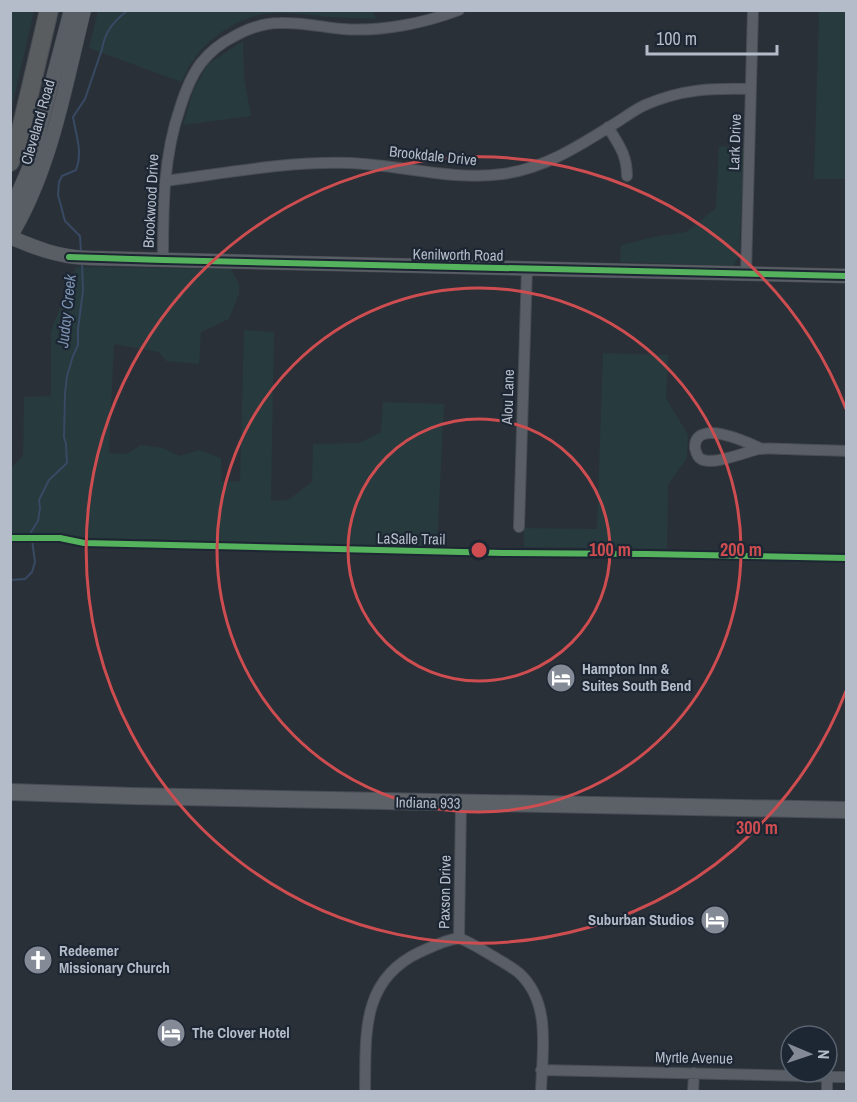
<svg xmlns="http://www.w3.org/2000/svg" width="857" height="1102" font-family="'Archivo Narrow',sans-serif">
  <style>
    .green { fill: #273a3e }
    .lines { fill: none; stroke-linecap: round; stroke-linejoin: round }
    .stream { stroke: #384963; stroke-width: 2 }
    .street-casing { stroke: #484c53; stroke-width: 12 }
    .secondary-casing { stroke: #484c53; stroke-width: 15 }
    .primary-casing { stroke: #484c55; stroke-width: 18 }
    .highway-casing { stroke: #474c53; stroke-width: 20 }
    .street { stroke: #5a5e66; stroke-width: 10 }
    .secondary { stroke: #595d64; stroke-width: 14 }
    .primary { stroke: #5c6168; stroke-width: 16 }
    .highway { stroke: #5a5d60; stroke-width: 18 }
    .cycleway-casing { stroke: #1d2633; stroke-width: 10 }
    .cycleway { stroke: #56b35d; stroke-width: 6 }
    .ring { fill: none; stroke: #ce4d50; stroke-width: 3 }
    .labels { text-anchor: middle; stroke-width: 4.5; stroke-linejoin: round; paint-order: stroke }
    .street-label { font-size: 15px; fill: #b4bcc9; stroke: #1d2633 }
    .poi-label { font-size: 15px; font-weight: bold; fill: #b4bcc9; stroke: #1d2633; text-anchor: start }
    .water-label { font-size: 16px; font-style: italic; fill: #7c92b1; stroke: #1d2633 }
    .centre { fill: #ce4d50; stroke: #1d2633; stroke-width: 3 }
    .ring-label { font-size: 18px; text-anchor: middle; font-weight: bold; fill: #ce4d50; stroke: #1d2633; stroke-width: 4.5; stroke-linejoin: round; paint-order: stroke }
  </style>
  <rect width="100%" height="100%" fill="#2a3038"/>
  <path class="green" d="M11,10L34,11L11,111L10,11Z
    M373,11L376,19C361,18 345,18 330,17C309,15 285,11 264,14C238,18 206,39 192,62C187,68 185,76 181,82L89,48L98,11Z
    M819,11H846V179H814Z
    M243,41L244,78L251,116L183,125L193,91L208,64Z
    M719,146L744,148L739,257L733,266L620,262L621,245L654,237L686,232L716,208Z
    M76,267L231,269L239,284V294L229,319L201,332L199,364L166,361L159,352L114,344L109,453L127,454L141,445L163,448L179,456L200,450L221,458L222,482L240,481L244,330L274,332L271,501L288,500L312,482L313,444L359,443L381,432L383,402L444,404L437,547L93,538L64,535L11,533V468L23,456L24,397L51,396V331Z
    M603,353L668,355L666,398L688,435L687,458L668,485L667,549L524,547V528L597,529Z"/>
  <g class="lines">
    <path class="stream" d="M81,253L80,236L65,221L58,195L59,182L62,176L76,170C83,152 76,135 73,117L85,99L102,49C105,31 114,21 128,10
      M10,580L25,579L32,572L35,562L31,532L38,521L40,508L39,500L49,480L67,463L66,444L64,437L65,394L67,376L73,356L78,345V329L83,291L82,262"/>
    <g class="street-casing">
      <path id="street" d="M608,127C619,145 627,155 627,176
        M165,181C226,173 288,161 350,163C401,165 452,181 503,174C545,168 579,146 614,124C624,118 634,110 645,105C682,89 711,88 751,89
        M163,260C163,209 163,157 180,108C185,92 191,76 201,63C209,53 221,43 233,37C247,29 264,23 280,23C301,22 322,27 343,29C381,32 425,23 459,10
        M746,273L753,10
        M762,449C749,443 694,417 695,448C696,452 697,457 701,459C713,466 745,452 759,449C768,448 778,449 787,449C807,450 827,450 846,451
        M519,527L527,268
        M459,938C472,943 484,951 496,958C504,963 512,967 519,973C552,1003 542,1052 541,1092
        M459,938L461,803
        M541,1070L846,1077
        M365,1092C366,1035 360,980 420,952C433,946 445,940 459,938
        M693,1092L694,1073
        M827,1092V1076"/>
    </g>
    <g class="secondary-casing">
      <path id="secondary" d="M10,212L30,166L71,10
        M10,237C38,249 59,257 89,258L846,276
        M10,237C51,170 65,86 84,10"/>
    </g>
    <g class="primary-casing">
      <path id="primary" d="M10,792L132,796L846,810"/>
    </g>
    <g class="highway-casing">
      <path id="highway" d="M10,162L19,138L49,10"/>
    </g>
    <use href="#street" class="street"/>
    <use href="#secondary" class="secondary"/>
    <use href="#primary" class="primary"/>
    <use href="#highway" class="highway"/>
    <g class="cycleway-casing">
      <path id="cycleway" d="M69,257L163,260L846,276
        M10,538H60L84,543L503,553L647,554L846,558"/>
    </g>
    <use href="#cycleway" class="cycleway"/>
  </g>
  <g class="ring">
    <circle cx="479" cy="550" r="131"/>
    <circle cx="479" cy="550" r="262"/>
    <path d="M846 691A393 393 0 1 1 846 409"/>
  </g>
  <defs>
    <g id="hotel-disc" transform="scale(1.5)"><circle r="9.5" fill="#848b96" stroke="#1d2633"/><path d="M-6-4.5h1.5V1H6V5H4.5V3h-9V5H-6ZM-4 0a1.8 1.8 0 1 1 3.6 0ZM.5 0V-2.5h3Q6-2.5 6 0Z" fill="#fff"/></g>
    <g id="church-disc" transform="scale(1.5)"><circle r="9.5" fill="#848b96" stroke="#1d2633"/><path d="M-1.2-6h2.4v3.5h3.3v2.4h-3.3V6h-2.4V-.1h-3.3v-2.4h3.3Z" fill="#fff"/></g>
  </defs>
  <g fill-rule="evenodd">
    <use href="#hotel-disc" x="561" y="678"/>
    <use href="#hotel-disc" x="715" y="920"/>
    <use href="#church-disc" x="38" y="960"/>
    <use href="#hotel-disc" x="171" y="1033"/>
  </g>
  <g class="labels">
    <g class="street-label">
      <text transform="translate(38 122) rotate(-74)" y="5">Cleveland Road</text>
      <text transform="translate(735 142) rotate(-88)" y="5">Lark Drive</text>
      <text transform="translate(433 156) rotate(6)" y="5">Brookdale Drive</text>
      <text transform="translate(151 201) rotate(-87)" y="5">Brookwood Drive</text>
      <text transform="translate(458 255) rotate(1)" y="5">Kenilworth Road</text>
      <text transform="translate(508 397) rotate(-88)" y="5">Alou Lane</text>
      <text transform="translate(411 539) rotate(1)" y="5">LaSalle Trail</text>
      <text transform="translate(428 803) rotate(1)" y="5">Indiana 933</text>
      <text transform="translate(445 892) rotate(-89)" y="5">Paxson Drive</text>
      <text transform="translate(694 1058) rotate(1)" y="5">Myrtle Avenue</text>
    </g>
    <g class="poi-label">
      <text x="582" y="674">Hampton Inn &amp;<tspan x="582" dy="17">Suites South Bend</tspan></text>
      <text x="694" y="925" text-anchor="end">Suburban Studios</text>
      <text x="59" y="956">Redeemer<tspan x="59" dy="17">Missionary Church</tspan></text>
      <text x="192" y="1038">The Clover Hotel</text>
    </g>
    <g class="water-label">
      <text transform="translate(66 311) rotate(-84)" y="6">Juday Creek</text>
    </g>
  </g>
  <circle cx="479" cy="550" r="9" class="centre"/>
  <g class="ring-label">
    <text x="610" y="556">100 m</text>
    <text x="741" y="556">200 m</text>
    <text x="757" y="834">300 m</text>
  </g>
  <rect width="857" height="1102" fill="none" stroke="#b4bcc9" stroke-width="24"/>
  <g transform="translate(809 1054) rotate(92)"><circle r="28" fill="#1d2633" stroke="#59626f" stroke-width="1.5"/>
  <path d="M0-4.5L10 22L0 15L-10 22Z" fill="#848b96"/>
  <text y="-9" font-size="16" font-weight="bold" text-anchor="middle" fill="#b4bcc9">N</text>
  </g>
  <path d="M647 45v9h130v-9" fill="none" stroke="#b4bcc9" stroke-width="3"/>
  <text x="656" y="45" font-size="18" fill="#b4bcc9" stroke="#1d2633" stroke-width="4.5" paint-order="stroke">100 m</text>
</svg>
